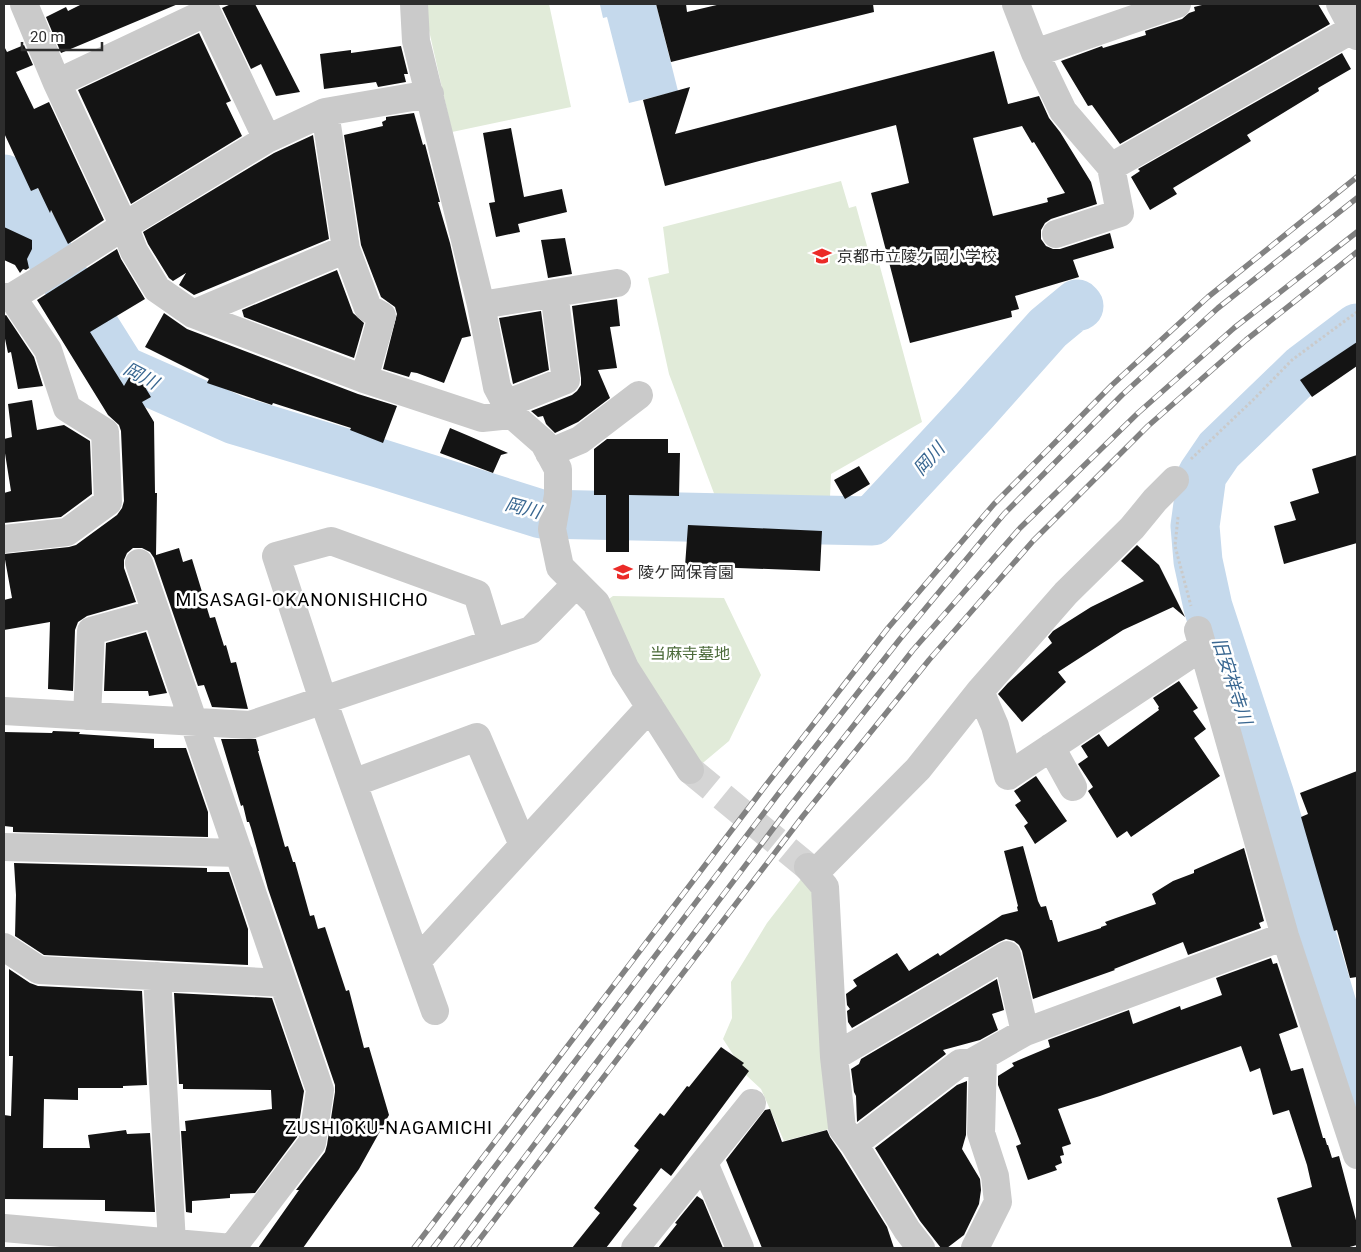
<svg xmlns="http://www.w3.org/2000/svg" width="1361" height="1252" font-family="Roboto,'Noto Sans JP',sans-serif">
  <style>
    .green { fill: #e1ebd9 }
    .water { fill: #c5d9ec }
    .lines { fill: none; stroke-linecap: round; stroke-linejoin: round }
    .river { stroke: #c5d9ec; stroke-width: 49 }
    .building { fill: #141414; fill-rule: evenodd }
    .minor-tunnel { stroke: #d5d5d5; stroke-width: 28; stroke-dasharray: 28 14; stroke-linecap: butt }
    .path { stroke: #cacaca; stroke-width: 3; stroke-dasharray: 2.5 2.5; stroke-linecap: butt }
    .minor { stroke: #cacaca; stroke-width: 28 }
    .rail-casing { stroke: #828282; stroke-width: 5.5 }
    .rail { stroke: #fff; stroke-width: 4; stroke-dasharray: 11; stroke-linecap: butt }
    .labels { text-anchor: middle; stroke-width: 5; stroke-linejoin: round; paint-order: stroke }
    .poi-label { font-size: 16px; fill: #2d2d2d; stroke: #fff; text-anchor: start }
    .park-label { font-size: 16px; fill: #4b6a39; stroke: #fff }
    .water-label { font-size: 18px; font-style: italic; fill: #396791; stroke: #fff }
    .neighbourhood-label { font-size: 18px; letter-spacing: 1px; fill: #000; stroke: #fff }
  </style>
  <rect width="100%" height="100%" fill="#fff"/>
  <path class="green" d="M423,4H549L571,107L452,132Z
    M841,181L849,208L856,206L872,264L879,263L922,422L831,474L830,497L715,496L669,374L648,278L669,273L663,227Z
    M613,596L724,598L761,675L729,741L698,767L629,660L606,601Z
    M805,874L817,887L833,1128L784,1141L761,1089L747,1076L723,1039L732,1018L731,982L767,923Z"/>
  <path class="water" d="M605,4H656L678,91L629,103L607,17L603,18L600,5Z"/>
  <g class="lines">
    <path class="river" d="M4,179L27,219L122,370L235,420L382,464L541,514L872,521L974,411L1048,328L1077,304L1079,306
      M1357,328L1304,368L1219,450L1202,475L1195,526L1198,561L1208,607L1270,796L1357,1089"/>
  </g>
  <path class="building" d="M82,4H178L61,53L46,17L66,7L68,11Z
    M231,4H255L300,92L276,96L261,64L251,69L222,8Z
    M656,4H686L687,12L721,4H873L874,12L671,62Z
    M1206,4H1318L1330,24L1120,144L1092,105L1088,106L1061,61L1102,46L1103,48L1146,35L1145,31L1182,19L1189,13L1195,11L1194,7Z
    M199,33L231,101L226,103L242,136L131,204L78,90Z
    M24,45L33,65L16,72L34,109L49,102L104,220L68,244L51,210L50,213L38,188L31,191L4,133V46L7,52Z
    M401,46L408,74H404L406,82L378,87L376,82L324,89L320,54L351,50V53Z
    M994,51L1008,104L1039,96L1049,118L1060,132L1091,182L1097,204L1051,219L1045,223L1041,230V239L1046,246L1053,249H1060L1110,233L1114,248L1073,260L1079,277L1015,296L1019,309L1011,311L1012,317L910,343L871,193L909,183L896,125L665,186L643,100L690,87L675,134ZM1022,126L1032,143L1034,142L1065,193L1047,198L1048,202L993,216L973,138Z
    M1342,53L1351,69L1318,88L1319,91L1247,135L1251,141L1173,188L1177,194L1150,210L1131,177L1140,171L1138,169Z
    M414,113L423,145L425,144L440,202H438L450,243L471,336L462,338L444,383L417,373L411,372L409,377L383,369L397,314L395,307L381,297L361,245L344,135L383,126L382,122L386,120V117Z
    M511,128L524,197L562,189L567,212L518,224L520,232L496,237L489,203L495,202L483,133Z
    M313,135L329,239L194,295L179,285L186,273L173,281L169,278L148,244L143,232L274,153Z
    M4,227L32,240V249L27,259L29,268L26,270L23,269L20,273L15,265L4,260Z
    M565,238L572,274L548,278L541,240Z
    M117,249L121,259L145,299L90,332L124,386L134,369L151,397L142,402L154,422L155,493H157L156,555L179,548L183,562L192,559L210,618L215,617L224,646L226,645L231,663L236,662L248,709L212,707L204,685L198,686L154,558L150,552L142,548H133L127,553L124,560V568L136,602L87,616L78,622L75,630L73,691L48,689L50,622L4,630V600L12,598L4,554L69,547L76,545L117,515L122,508L124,501L121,431L119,425L108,415L37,300Z
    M337,270L353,313L364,323L354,358L244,317L242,310Z
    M617,299L620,326L610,327L617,368L598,370L610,398L578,422L555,433L546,424L543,416L538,417L531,411L572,395L577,391L581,385V378L572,306Z
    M541,311L549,370L513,384L499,318Z
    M164,313L187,329L358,394L397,406L383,443L350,430L351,428L273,403L272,405L207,383L209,379L145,347Z
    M6,315L34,357L43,386L18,389L11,352L8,353L4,334V316Z
    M1357,342V366L1312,397L1300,380Z
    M32,400L37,430L64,425L90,441L92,494L61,517L4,523V493L11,491L4,447V439L12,437L8,404Z
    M450,428L469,436L508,453L501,455L493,473L440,453Z
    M607,439H668V453H680L679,496L629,495V552H606V495H594V449Z
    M1357,455V543L1284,564L1274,526L1296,520L1290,502L1319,493L1312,469Z
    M859,466L870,484L845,499L834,480Z
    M688,525L822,531L820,571L685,566Z
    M1137,545L1159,565L1185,617L1173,607L1123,630L1058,672L1066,682L1022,722L998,694L1008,683L1052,643L1048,637L1053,631L1091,607L1144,581L1121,561Z
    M146,632L167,693L149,696L148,691H104L106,643Z
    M1179,681L1198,708L1193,711L1206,729L1194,738L1220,776L1131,837L1127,831L1117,838L1088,791L1093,787L1078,764L1088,757L1081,746L1099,734L1108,747L1159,710L1158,708L1159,707L1153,698Z
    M53,731L80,732L79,734L154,739V748H186L208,812V837L13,832V827L4,826V732L52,733Z
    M221,739H256L259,751H258L285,847L288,846L293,862H295L310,916L314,915L318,929L325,927L346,991L349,990L364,1048L369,1047L389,1115L359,1169L303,1248H258L299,1190H296L325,1152L327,1145L335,1092V1085L268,889L251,828L249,822H247L243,805L241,806Z
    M1357,771V977L1350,978L1337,930L1334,931L1301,817L1308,814L1300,793Z
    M1036,776L1067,821L1035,844L1024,826L1028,823L1015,805L1021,801L1014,791Z
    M1023,846L1038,901L1041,907L1046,906L1050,920H1052L1058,942L1101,928V927L1107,925L1105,922L1116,918L1156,904L1152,894L1173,881L1194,873V870L1244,848L1264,921L1259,923L1261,928L1188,955L1183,942L1114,969L1115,970L1033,999L1022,951L1019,945L1014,941L1006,939L999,942L852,1028L848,1022L847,1011L850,1009L847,1005L846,994L857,986L853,980L897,953L909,971L938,953L940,956L1002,915L1018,911L1017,907L1018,906L1004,851Z
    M14,863L207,868V872H229L248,929V965L44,955L15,936L16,895Z
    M1271,958L1273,964L1277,963L1298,1027L1279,1034L1291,1071L1303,1068L1323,1138H1325L1327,1145H1328L1332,1158L1339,1156L1357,1224V1245L1346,1248H1292L1277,1198L1312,1187L1307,1165L1289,1110L1273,1115L1260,1068L1250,1072L1241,1046L1100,1096L1058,1109L1071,1144L1062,1147L1064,1155L1060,1156L1062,1163L1055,1166L1057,1170L1028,1180L1016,1146L1021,1144L998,1085V1076L1014,1066L1012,1063L1050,1047L1048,1040L1129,1010L1133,1024L1180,1006L1181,1010L1222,995L1216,978Z
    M9,969L30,983L38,986L142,991L147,1085L123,1086V1088H78V1100L44,1099L43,1148H90L88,1135L126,1130L127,1134L150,1133L155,1212L105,1211V1200L4,1199V1115L11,1116L13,1056H9Z
    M997,979L1004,1010L992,1014L998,1030L980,1040L943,1050L946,1054L857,1122L856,1096L854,1092L851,1069L859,1064L861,1059Z
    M174,993L272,998L304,1091L297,1137L255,1193L230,1194V1198L192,1201V1213L186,1212L181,1131H186L185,1121L272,1109L271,1090L183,1089V1084H179Z
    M721,1047L744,1063L742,1065L749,1071L671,1176L661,1168L633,1205L637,1208L606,1248H572L600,1213L594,1208L639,1150L634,1146L660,1113L664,1116L687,1086L689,1087Z
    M967,1081L966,1135L962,1149L980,1179L981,1190L979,1204L964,1235L947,1248H941L920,1221L875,1148L957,1085Z
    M770,1109L782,1142L827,1130L830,1137L841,1153L887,1227L894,1248H762L726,1160L765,1110Z
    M697,1196L703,1200L723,1248H658L677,1224L675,1223Z"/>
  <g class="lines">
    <path class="minor-tunnel" d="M690,770L808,867"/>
    <path class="path" d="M1191,459L1254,399L1292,360L1357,312
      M1178,517L1175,546L1191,606"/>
    <path class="minor" d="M24,4L57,83L124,226L134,251L157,289L193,314L364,379L482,418L512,415
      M203,4L267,139
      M414,4L416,41L481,305L497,387L512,415L544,443L558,469V495L552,529L560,567L596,603L625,668L690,770
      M1016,4L1035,53L1063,111L1111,167L1120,213L1056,234
      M1340,4L1357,36
      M1035,53L1177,4
      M57,83L207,12
      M1111,167L1353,29
      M346,249L368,308L382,316L364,379
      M4,297H12L43,278L124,226L267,139L325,112L430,94
      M481,305L617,283
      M193,314L346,249L325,112
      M506,404L566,380L554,293
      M549,453L580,440L639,395
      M4,539L67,532L108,502L105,432L67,408L48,350L12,297
      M139,563L320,1090L312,1143L232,1248
      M1198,630L1285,936L1357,1155
      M980,691L995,726L1008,776L1203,646
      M4,711L250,725L531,630L576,584
      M87,716L91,631L156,613
      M1051,747L1073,787
      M353,783L477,737L523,845
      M4,847L239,853
      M808,867L825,887L834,1057L842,1128L854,1144L907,1230L921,1248
      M814,874L918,769L980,691L1066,593L1132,528L1155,500L1175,480
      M4,947L39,970L283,983
      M417,961L650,707
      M157,976L172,1243
      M435,1011L323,700L276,556L331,541L477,594L492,643
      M834,1057L1007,955L1025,1032
      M854,1144L960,1063H971L1025,1032L1285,936
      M704,1163L740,1248
      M4,1228L232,1248
      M635,1248L752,1103
      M975,1248L998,1202L995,1176L981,1133L983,1057"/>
    <g class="rail-casing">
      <path id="rail" d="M414,1248L766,785L888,628L994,504L1112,385L1208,297L1357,177
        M433,1248L779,793L900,639L1004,514L1122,395L1218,308L1357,198
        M456,1248L791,805L913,650L1020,528L1138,413L1234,328L1357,232
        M473,1248L803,816L929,660L1033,541L1148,426L1246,340L1357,252"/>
    </g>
    <use href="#rail" class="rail"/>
  </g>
  <defs>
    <g id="school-bare" transform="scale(1.5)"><path d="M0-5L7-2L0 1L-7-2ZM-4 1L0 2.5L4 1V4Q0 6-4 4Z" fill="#eb2b28" stroke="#fff" stroke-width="2.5" paint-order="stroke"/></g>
  </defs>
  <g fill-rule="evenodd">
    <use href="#school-bare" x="822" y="256"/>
    <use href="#school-bare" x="623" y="572"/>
  </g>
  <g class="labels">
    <g class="poi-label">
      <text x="837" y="262">京都市立陵ケ岡小学校</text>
      <text x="638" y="578">陵ケ岡保育園</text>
    </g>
    <g class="park-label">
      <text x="690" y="659">当麻寺墓地</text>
    </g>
    <g class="water-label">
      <text transform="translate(141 376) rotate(28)" y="6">岡川</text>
      <text transform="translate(929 459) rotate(-48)" y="6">岡川</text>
      <text transform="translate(523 508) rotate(15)" y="6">岡川</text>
      <text transform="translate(1232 681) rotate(72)" y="6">旧安祥寺川</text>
    </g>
    <g class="neighbourhood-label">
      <text x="302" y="606">MISASAGI-OKANONISHICHO</text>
      <text x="389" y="1134">ZUSHIOKU-NAGAMICHI</text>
    </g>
  </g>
  <rect width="1361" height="1252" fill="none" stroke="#2d2d2d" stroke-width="10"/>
  <path d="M22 42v8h80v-8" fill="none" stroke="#2d2d2d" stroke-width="2.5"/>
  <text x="30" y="42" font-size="15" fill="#2d2d2d" stroke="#ffffff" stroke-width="4" paint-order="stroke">20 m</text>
</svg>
